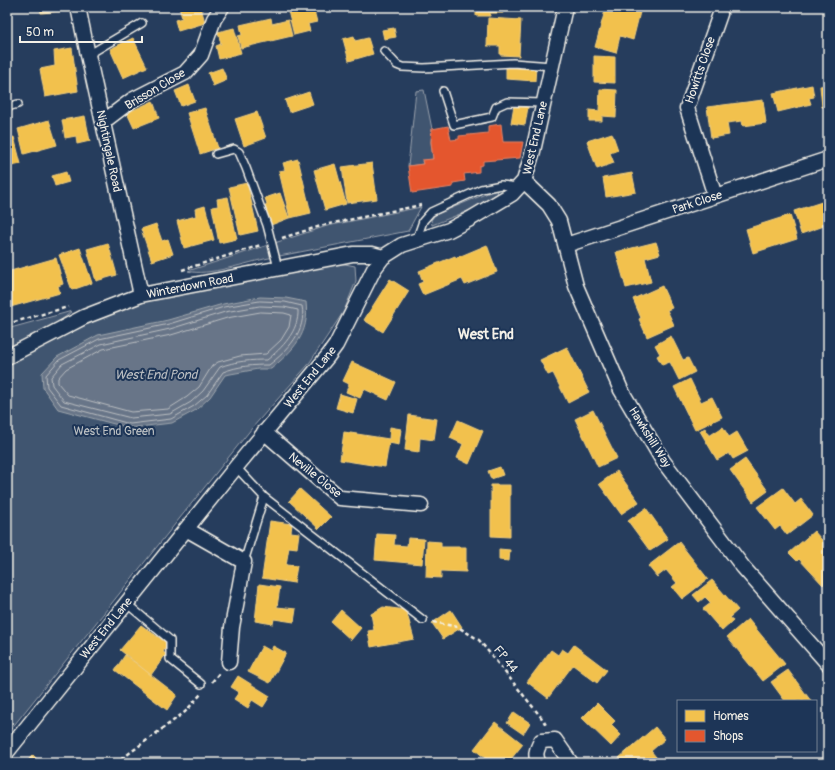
<svg xmlns="http://www.w3.org/2000/svg" width="835" height="770" font-family="Pangolin,sans-serif">
  <style>
    .green { fill: #40546f; stroke: #9aa2ac }
    .water { fill: #677588; stroke: #9fa7ae }
    .homes { fill: #f2c14e; stroke: #f3cf7c }
    .shops { fill: #e4572e; stroke: #e98566 }
    .lines { fill: none; stroke-linecap: round; stroke-linejoin: round }
    .shore { stroke: #bcbfc2; stroke-width: 1 }
    .lane-casing { stroke: #f4f1e8; stroke-width: 10 }
    .street-casing { stroke: #f4f1e8; stroke-width: 17 }
    .path { stroke: #f4f1e8; stroke-width: 2.5; stroke-dasharray: 4 3; stroke-linecap: butt }
    .lane { stroke: #1d3557; stroke-width: 7 }
    .street { stroke: #1d3557; stroke-width: 14 }
    .labels { text-anchor: middle; stroke-width: 4; stroke-linejoin: round; paint-order: stroke }
    .street-label { font-size: 12px; fill: #f4f1e8; stroke: #1d3557 }
    .park-label { font-size: 12px; fill: #bec2c4; stroke: #1d3557 }
    .water-label { font-size: 13px; font-style: italic; fill: #bcbfc2; stroke: #1d3557 }
    .quarter-label { font-size: 14px; font-weight: bold; fill: #f4f1e8; stroke: #1d3557 }
  </style>
  <rect width="100%" height="100%" fill="#263d5d"/>
  <filter id="ink" filterUnits="userSpaceOnUse"><feTurbulence type="fractalNoise" baseFrequency=".025" numOctaves="2"/><feDisplacementMap in="SourceGraphic" scale="8" xChannelSelector="R" yChannelSelector="G"/><feConvolveMatrix kernelMatrix="1 2 1 2 8 2 1 2 1" color-interpolation-filters="sRGB"/></filter>
  <g filter="url(#ink)">
    <path class="green" d="M424,90L432,129L431,142L433,159L422,161L423,164L408,166L416,91Z
      M495,190L498,193L473,209L432,225L431,220L435,215Z
      M421,207L408,231C362,240 315,249 269,258C248,262 207,277 188,271L327,226Z
      M340,263L355,266L356,281L344,311L308,365L252,428L7,734V363L140,299Z
      M72,311C57,326 27,339 7,347V329Z"/>
    <path class="water" d="M260,297L286,298L306,302C310,335 293,350 271,369H258L225,375L210,397L196,410L172,423L129,428L58,409L43,388L42,373L57,357L98,335L168,320L223,304Z"/>
    <path class="homes" d="M40,7H60L61,11L41,13Z
      M171,7H201L205,23L178,31L175,20L182,18L179,7L172,9Z
      M287,7H313L317,22L308,24L310,31L294,35Z
      M476,7H522V9L503,8V13H490V16H476Z
      M606,7H620L640,12L633,40L620,36L616,53L595,47Z
      M271,18L272,24L288,20L292,36L241,48L238,36L242,35L240,25Z
      M488,18L521,20L519,56L500,55V46H487Z
      M234,28L241,53L219,59L216,46L221,44L218,32Z
      M394,28L396,37L384,39L382,30Z
      M354,36L355,41L368,38L373,54L349,61L343,39Z
      M133,38L147,67L123,78L110,49Z
      M72,48L78,91L45,97L40,69L55,66L54,51Z
      M594,56L615,57V83L594,82Z
      M506,65L536,67L535,81L506,79Z
      M222,68L227,80L213,86L208,73Z
      M189,85L195,101L181,106L175,91Z
      M812,85L814,97L809,98L811,104L778,112L773,93Z
      M828,85V106L822,107L820,86Z
      M600,89L617,90L616,117L602,116V121H589V110L599,111Z
      M309,92L313,104L289,112L285,100Z
      M763,100L766,123L743,126L742,121L727,123L729,135L711,138L707,107Z
      M153,101L159,118L134,128L127,113Z
      M514,105L528,107L525,125L511,123Z
      M205,108L218,148L200,154L187,113Z
      M257,112L266,138L244,146L235,119Z
      M85,116L90,141L77,144L76,136L65,138L62,120Z
      M49,120L57,145L24,154L18,129Z
      M612,133L618,150L610,153L614,163L597,169L587,141Z
      M14,137L21,164L7,167V139Z
      M298,159L311,213L290,218L279,171L285,170L283,163Z
      M372,163L377,199L347,203L342,167Z
      M335,164L346,204L325,210L314,170Z
      M66,172L69,182L55,186L52,176Z
      M632,173L636,192L606,197L603,178Z
      M247,183L258,231L240,235L229,187Z
      M280,193L289,218L271,225L264,206L267,204L265,198Z
      M228,197L237,239L219,243L212,207L218,206L217,199Z
      M828,200V228L827,225L801,234L794,211Z
      M205,206L214,240L184,248L177,221L196,216L195,209Z
      M790,215L797,239L753,253L746,229Z
      M156,224L162,241L168,239L173,254L152,261L141,229Z
      M656,242L660,254L645,258L651,282L626,288L616,252Z
      M108,243L117,275L96,281L87,249Z
      M487,245L497,272L465,285L462,279L423,295L418,284L423,282L419,271L455,256L456,258Z
      M80,248L92,283L72,290L59,255Z
      M56,258L63,284L58,286L60,293L7,308V272Z
      M390,279L409,291L383,332L364,320Z
      M662,286L672,308L667,310L674,325L647,337L639,319L641,318L633,299Z
      M671,336L683,360L688,358L695,372L679,380L670,362L662,365L657,356L660,354L655,345Z
      M567,347L589,392L568,403L553,373L548,375L540,360Z
      M352,362L396,382L388,400L364,389L360,398L346,392L349,384L343,381Z
      M690,379L701,402L712,397L722,417L695,430L674,387Z
      M340,394L357,399L353,413L336,408Z
      M593,410L617,458L598,467L575,419Z
      M409,415L437,419L434,440L420,438L419,452L405,450Z
      M458,420L483,431L469,464L457,458L463,444L450,438Z
      M390,427L401,429L399,445L389,443L385,467L340,460L344,432L389,439Z
      M723,427L729,437L737,432L748,451L733,459L729,453L717,460L700,431L705,428L709,436Z
      M745,459L768,491L753,502L730,470Z
      M500,467L503,475L491,479L488,471Z
      M617,471L639,502L621,514L599,484Z
      M491,485H510V537L491,536Z
      M783,488L795,504L801,499L813,515L787,535L780,526L775,530L757,507Z
      M300,489L331,517L319,529L289,501Z
      M646,508L668,539L650,551L628,521Z
      M270,521L292,524L291,532L299,533L297,548L289,547L286,565L297,566L294,583L262,578Z
      M814,531L828,547V580L823,585L799,559L797,561L789,553Z
      M377,534L395,535L394,545L407,546L408,538L424,539L422,564L375,560Z
      M427,541L441,542V547H466V572L441,571V578L426,577Z
      M679,542L708,579L682,599L672,587L677,583L666,570L657,577L648,566Z
      M499,549L510,550L509,561L499,560Z
      M712,580L738,610L730,617L733,621L722,631L703,609L711,603L705,597L699,602L693,595Z
      M259,584L280,587L277,607L296,609L294,622L274,619L273,624L255,621Z
      M383,607L406,610L414,639L371,647L368,631L374,630L371,614Z
      M341,610L361,628L351,640L331,622Z
      M451,610L462,627L443,639L432,623Z
      M748,619L785,664L763,681L727,637Z
      M141,625L168,644L163,652L166,654L151,675L120,650Z
      M574,645L607,670L597,683L573,665L548,698L527,682L551,650L558,655L562,649L568,653Z
      M262,646L271,651L273,646L286,653L270,683L248,672Z
      M125,655L177,695L167,710L115,670Z
      M788,670L811,701H785L771,682Z
      M238,676L270,696L263,707L252,700L248,708L234,699L239,692L231,687Z
      M597,703L615,721L611,725L621,735L611,746L582,718Z
      M514,712L530,723L523,734L507,723Z
      M495,722L523,744L511,759L513,761L511,763H491L474,749Z
      M655,727L665,739L651,751L661,763H623L619,758Z
      M33,755L41,763H25Z
      M471,758L476,763H466Z"/>
    <path class="shops" d="M501,124L503,142H523L520,158L483,161V165L479,166V172L464,174L465,181L453,183V187L412,193L408,166L423,164L422,160L433,159L431,142L432,129L448,126L451,140L459,139V136L488,133V126Z"/>
    <g class="lines">
      <path class="shore" d="M260,301L285,302L302,306C307,331 287,351 269,365C253,365 238,366 223,372L207,395L194,406L171,419L130,424L61,405L47,387L46,375L59,360L99,339L169,324L224,307Z
        M260,306L284,307L298,310C299,331 282,348 267,360C252,360 235,361 220,367L203,391L191,402L170,414L131,418L64,401L52,385L51,377L62,364L101,344L170,329L225,312Z
        M261,312L284,313L291,315L289,327L281,340L266,354L240,356L218,362L212,366L199,387L187,397L168,409L131,412L68,395L58,383V378L66,369L103,349L171,335L227,318Z"/>
      <g class="lane-casing">
        <path id="lane" d="M384,51L397,65L402,67L424,68L513,63L552,66
          M88,55L142,23
          M443,91L454,125L492,117L496,107L507,102L543,103
          M7,107L18,104
          M216,154L234,149L239,152L246,168L267,225L278,268
          M416,241L423,221L431,212L481,189L501,185L518,187
          M236,467L264,497L423,620
          M244,562L264,497
          M126,603L170,640V659L201,684"/>
      </g>
      <g class="street-casing">
        <path id="street" d="M78,7L88,55L141,295
          M103,122L132,100L185,73L201,55L214,19L222,7
          M524,181L549,205L559,221L576,286L621,390L663,461L743,567L828,664
          M715,196L687,108L720,14
          M566,245L828,159
          M7,357L84,317L141,295L353,254H372L383,257
          M264,432L340,498L421,505
          M186,529L244,562L232,627L229,662
          M7,752L236,467L328,356L336,345L374,269L383,257L402,245L449,230L470,219L512,194L524,181L533,151L565,7
          M539,763C534,755 537,749 541,741L555,740L571,763"/>
      </g>
      <path class="path" d="M282,238L324,225L421,205
        M182,270L261,245
        M7,324L68,307
        M433,622L458,627L479,640L541,717L546,725
        M212,682L220,672
        M116,763L185,712L201,694"/>
      <use href="#lane" class="lane"/>
      <use href="#street" class="street"/>
    </g>
  </g>
  <g class="labels">
    <g class="street-label">
      <text transform="translate(700 70) rotate(-71)" y="4">Howitts Close</text>
      <text transform="translate(155 89) rotate(-31)" y="4">Brisson Close</text>
      <text transform="translate(535 138) rotate(-77)" y="4">West End Lane</text>
      <text transform="translate(109 151) rotate(78)" y="4">Nightingale Road</text>
      <text transform="translate(697 202) rotate(-18)" y="4">Park Close</text>
      <text transform="translate(190 286) rotate(-11)" y="4">Winterdown Road</text>
      <text transform="translate(310 377) rotate(-51)" y="4">West End Lane</text>
      <text transform="translate(650 437) rotate(58)" y="4">Hawkshill Way</text>
      <text transform="translate(315 475) rotate(39)" y="4">Neville Close</text>
      <text transform="translate(106 628) rotate(-51)" y="4">West End Lane</text>
      <text transform="translate(506 659) rotate(51)" y="4">FP 44</text>
    </g>
    <g class="park-label">
      <text x="114" y="435">West End Green</text>
    </g>
    <g class="water-label">
      <text x="156" y="379">West End Pond</text>
    </g>
    <g class="quarter-label">
      <text x="486" y="339">West End</text>
    </g>
  </g>
  <rect width="835" height="770" fill="none" stroke="#1d3557" stroke-width="24"/>
  <rect x="12" y="12" width="811" height="746" fill="none" stroke="#f4f1e8" stroke-width="1.5" filter="url(#ink)"/>
  <rect x="677" y="700" width="140" height="52" fill="#1d3557" stroke="#738091"/>
  <rect x="685" y="710" width="20" height="12" fill="#f2c14e" stroke="#738091"/>
  <text x="713" y="720" font-size="12" fill="#f4f1e8">Homes</text>
  <rect x="685" y="730" width="20" height="12" fill="#e4572e" stroke="#738091"/>
  <text x="713" y="740" font-size="12" fill="#f4f1e8">Shops</text>
  <path d="M20 36v6h122v-6" fill="none" stroke="#f4f1e8" stroke-width="2"/>
  <text x="26" y="36" font-size="12" fill="#f4f1e8" stroke="#1d3557" stroke-width="3" paint-order="stroke">50 m</text>
</svg>
